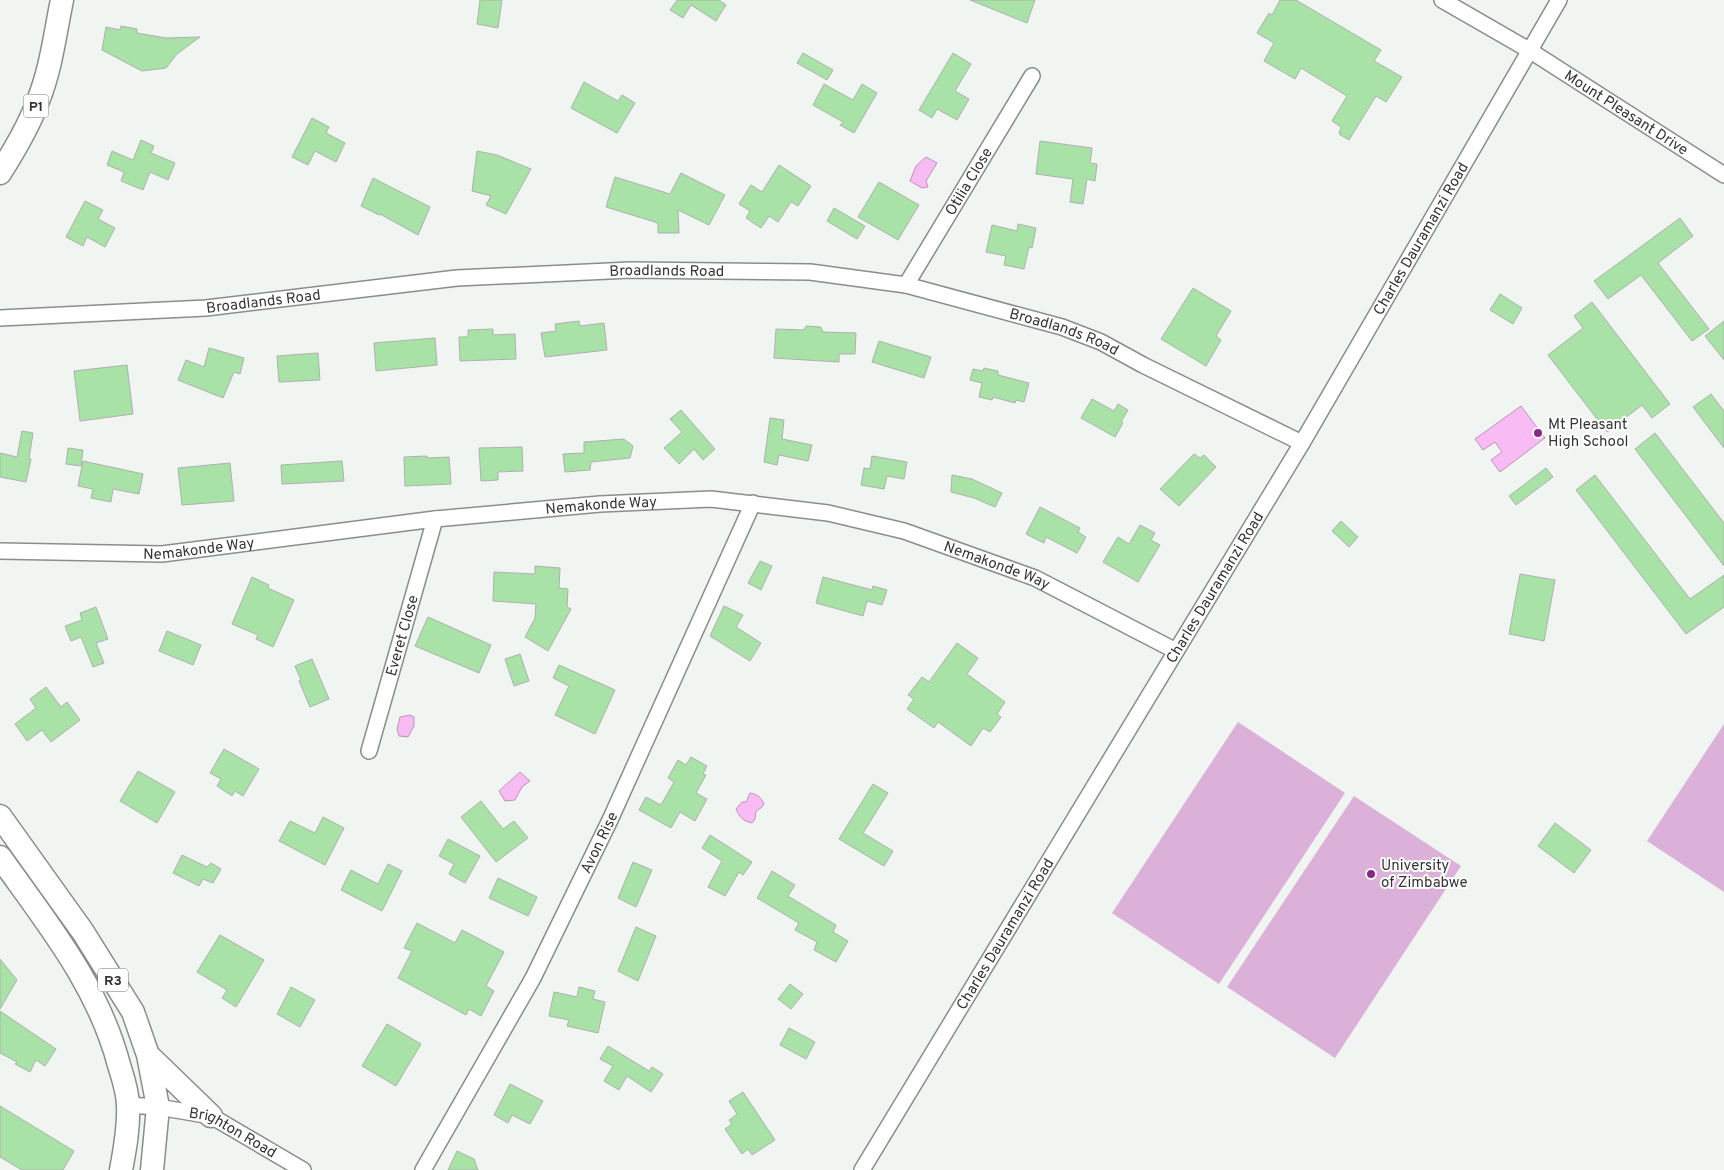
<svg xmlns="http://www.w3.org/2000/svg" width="1724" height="1170" font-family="Overpass,sans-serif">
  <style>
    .green { fill: #dcb1d9 }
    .water { fill: #f8bbf4; stroke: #bd93ba }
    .building { fill: #a8e2a7; stroke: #adb1ad }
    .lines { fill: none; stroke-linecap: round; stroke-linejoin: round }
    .minor-casing { stroke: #8a8e8a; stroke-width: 18 }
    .highway-casing { stroke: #8a8e8a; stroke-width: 25 }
    .minor { stroke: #fff; stroke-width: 15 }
    .highway { stroke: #fff; stroke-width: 22 }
    .poi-dot { fill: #8c258a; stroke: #fff; stroke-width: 2 }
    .labels { text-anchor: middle; stroke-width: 4; stroke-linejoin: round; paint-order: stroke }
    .shield { fill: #fff; stroke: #717271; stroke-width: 1 }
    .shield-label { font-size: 14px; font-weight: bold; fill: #343634 }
    .street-label { font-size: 15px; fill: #343634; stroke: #fff }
    .poi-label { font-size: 15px; fill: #343634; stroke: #fff; text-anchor: start }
  </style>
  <rect width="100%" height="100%" fill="#f1f5f1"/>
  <path class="green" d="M1238,722L1345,793L1219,984L1112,913Z
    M1724,724V892L1647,841Z
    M1354,796L1461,866L1335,1058L1227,987Z"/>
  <path class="water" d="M926,157L937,163L926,181L928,187L922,188L910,181L916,166Z
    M1521,406L1545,438L1500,472L1491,460L1502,452L1495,442L1483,450L1475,439Z
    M410,715L414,717V726L408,737L399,736L397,729L400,717Z
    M520,772L530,781L522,787L515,800L505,801L499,791Z
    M750,793C757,794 761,797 764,804L761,808L756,811L755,819L752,823C743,821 740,818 736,809L742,802H746Z"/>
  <path class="building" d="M480,0H502L498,28L477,24Z
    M677,0H719L726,5L716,21L691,5L683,18L670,10Z
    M970,0H1035L1027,23Z
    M1280,0H1296L1381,50L1374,61L1402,77L1386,102L1376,96L1349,140L1339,134L1341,127L1332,121L1347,96L1301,68L1295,79L1264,61L1274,43L1257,33L1269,13L1272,15Z
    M121,26L137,29V33L166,38L200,37L177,54L166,68L142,71L102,50L106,27L120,30Z
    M803,53L833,70L827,80L797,63Z
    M953,53L971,64L955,91L969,99L957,120L937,109L932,118L919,110Z
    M584,82L618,101L622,95L635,103L617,133L571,108Z
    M824,84L853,100L862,84L877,93L854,133L840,125L843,122L813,105Z
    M312,118L329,127L326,133L345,143L336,162L315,151L308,165L292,157Z
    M141,140L154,146L151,153L175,163L168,180L150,172L143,190L121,181L124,172L107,165L112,151L133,160Z
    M1040,141L1092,148L1090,163L1097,164L1095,181L1087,179L1083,204L1070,202L1073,179L1036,174Z
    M477,151L497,155L531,169L506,214L486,205L491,196L472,191Z
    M779,165L811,186L798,206L791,202L778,222L769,216L761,228L746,218L750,211L739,204L751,185L762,192Z
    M681,173L725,195L709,225L678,210L679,233H658V223L606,207L615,177L670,194Z
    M373,178L430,207L418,235L380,214L379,215L361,206Z
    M879,182L919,205L898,240L858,217Z
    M85,201L103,210L98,219L115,228L105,247L87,237L83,246L66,237Z
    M834,208L865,226L857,239L827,221Z
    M1680,218L1693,236L1658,263L1709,329L1692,341L1641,275L1608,299L1594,281Z
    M1018,224L1036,228L1032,248L1029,247L1024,269L1004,265L1006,256L986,252L992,225L1017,231Z
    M1193,288L1231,311L1216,336L1221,340L1206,366L1161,339Z
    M1500,294L1522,308L1513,324L1490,310Z
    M1592,302L1670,404L1652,418L1642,405L1607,432L1548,355L1583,328L1574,316Z
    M579,321L580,326L604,323L607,350L545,357L541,333L556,331L555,324Z
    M1724,321V360L1705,336Z
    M806,326L821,327L823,332L856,333L855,354H839V362L774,358L776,329L804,330Z
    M493,329V335L515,334L516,359L460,361L459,337H468V330Z
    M435,338L437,365L376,371L374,343Z
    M879,341L931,357L924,378L872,362Z
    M209,348L244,358L240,374L234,372L223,398L178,380L186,360L204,367Z
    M318,353L320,380L279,382L277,356Z
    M127,365L133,414L80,421L74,371Z
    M984,368L998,371V375L1029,383L1024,402L1016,400L1015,403L993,397L992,400L979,397L982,383L970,380L973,369L983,371Z
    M1711,394L1724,411V448L1693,407Z
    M1092,399L1114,411L1118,404L1128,410L1121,422L1123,423L1115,437L1081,418Z
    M681,410L715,449L703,460L694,449L679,464L664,448L682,432L670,419Z
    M770,418L784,420L782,439L812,445L808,461L779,455L777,465L764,462Z
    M22,431L33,433L29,459H31L26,482L0,477V453L17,457Z
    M1655,433L1724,523V566L1635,449Z
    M624,439L633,446L630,458L591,462L590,470L565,472L563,454L584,453V442Z
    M522,447L523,471L498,472V480L481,481L479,448Z
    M68,448L83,450L81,466L66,464Z
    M1194,454L1200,458L1204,455L1216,467L1179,506L1160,489Z
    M427,456V458L449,457L451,484L405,486L404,457Z
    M872,456L907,462L904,479L887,476L884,489L861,485L864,468L870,469Z
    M83,461L143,474L139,494L113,489L111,502L91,498L93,489L78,486Z
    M342,461L344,481L282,484L281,465Z
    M230,463L234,501L182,505L178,468Z
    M1546,468L1553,477L1516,505L1509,496Z
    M952,475L972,479L1002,493L995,507L974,498L951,492Z
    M1595,475L1690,599L1724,575V607L1686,634L1576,490Z
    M1040,507L1080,528L1078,532L1086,537L1077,553L1046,537L1044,543L1026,534Z
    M1341,521L1358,537L1349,547L1332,531Z
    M1140,525L1155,533L1151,540L1160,545L1138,582L1103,562L1118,537L1129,544Z
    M760,561L772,566L761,590L748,583Z
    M535,566L560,568L559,588L568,589L567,607L571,609L548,651L525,637L535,618L536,604L493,601L494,572L535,574Z
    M1520,574L1555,580L1544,641L1509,634Z
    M252,577L269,585L268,588L294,600L273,647L256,639L258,635L232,624Z
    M823,577L872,590L873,586L887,590L882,605L867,601L863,616L816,603Z
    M724,606L743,615L736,627L761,643L750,661L710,636Z
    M96,607L108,639L96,643L104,663L93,667L81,637L71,641L65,626L82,620L80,613Z
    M428,617L491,645L479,673L415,646Z
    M167,631L201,645L193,665L159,651Z
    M957,643L978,658L967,674L1005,702L997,714L1001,717L990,732L983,728L971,746L938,722L934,728L907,709L914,699L908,695L922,677L929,682Z
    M520,654L529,681L514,686L505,659Z
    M312,659L329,699L310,707L299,681L301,680L295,666Z
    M559,665L615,690L595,734L555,715L569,686L553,678Z
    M46,687L61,707L67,702L80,720L51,742L42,730L27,741L15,724L36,708L30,699Z
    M224,749L259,769L243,796L235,791L232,796L217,786L221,779L210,773Z
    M691,757L707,766L703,774L706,775L696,793L707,799L695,821L680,812L671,828L639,810L646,797L661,805L674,782L668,778L678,760L686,765Z
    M138,771L175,792L157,823L120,801Z
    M873,784L888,793L863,833L893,851L884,866L839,839Z
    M481,801L503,829L514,821L528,838L496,862L461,817Z
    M323,817L344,828L325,865L279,841L290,821L315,833Z
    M1555,823L1591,850L1574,873L1538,846Z
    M710,835L752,862L743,875L739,872L725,896L708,887L722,861L702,848Z
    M448,839L480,856L465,883L449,874L454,864L439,856Z
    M182,855L207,867L211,863L221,869L213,883L203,879L199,886L173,873Z
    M633,862L652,870L636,907L618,898Z
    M388,864L402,871L382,911L341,890L351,870L378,884Z
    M772,871L795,885L788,896L836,925L833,932L848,941L836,962L814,950L817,942L795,930L799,923L757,898Z
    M498,878L537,897L528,916L489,898Z
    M417,923L455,943L462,930L504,952L486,986L494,991L481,1016L469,1009L466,1015L398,978L412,951L404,948Z
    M636,927L656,936L638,981L618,971Z
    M220,935L264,960L236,1007L222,998L227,990L197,972Z
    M0,959L17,980L0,1009Z
    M790,984L803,994L791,1009L778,999Z
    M291,987L315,1000L300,1027L277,1014Z
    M579,987L595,991L593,999L605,1002L598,1033L567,1026L569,1020L549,1016L554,992L577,997Z
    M0,1011L56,1049L45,1066L36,1060L30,1072L15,1064L17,1062L0,1053Z
    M387,1024L421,1044L396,1086L362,1066Z
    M789,1028L815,1042L806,1059L780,1045Z
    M608,1046L649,1071L652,1067L663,1074L651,1092L627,1076L619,1090L604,1081L613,1066L600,1059Z
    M510,1084L543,1101L530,1124L512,1115L508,1123L494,1115Z
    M743,1092L775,1140L752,1155L748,1149L742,1154L725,1129L732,1124L729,1120L737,1114L729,1101Z
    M0,1106L74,1151L63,1170H22L0,1157Z
    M457,1151L474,1159L478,1170H448Z"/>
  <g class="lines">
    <g class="minor-casing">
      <g id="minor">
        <path id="s1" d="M1442,0L1529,50L1724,175"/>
        <path id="s2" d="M906,285L1032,76"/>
        <path id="s3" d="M0,318L206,308L457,278L630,270L810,272L906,285L1062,327L1101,342L1143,365L1302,443"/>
        <path id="s4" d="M0,551L162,554L435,519L600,504L711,499L828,513L904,531L1035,578L1176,651"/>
        <path id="s5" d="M369,751L435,519"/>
        <path id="s6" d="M128,1105L158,1107L211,1116L303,1170"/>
        <path id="s7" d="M423,1170L533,978L610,820L753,503"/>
        <path id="s8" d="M862,1170L1302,443L1559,0"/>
      </g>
    </g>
    <g class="highway-casing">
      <path id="highway" d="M0,173C14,151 29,126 38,101C51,69 55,34 62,0
        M0,816L83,932L133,1012L148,1055L158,1107L152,1170
        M0,857C47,923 98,985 119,1065C123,1078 128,1092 128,1106C129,1127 125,1149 121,1170
        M148,1055L211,1116"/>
    </g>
    <use href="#minor" class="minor"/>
    <use href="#highway" class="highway"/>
  </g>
  <g class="poi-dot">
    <circle cx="1538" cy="433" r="5"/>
    <circle cx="1371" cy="874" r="5"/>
  </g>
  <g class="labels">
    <g class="shield">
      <rect x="23.5" y="94.5" width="25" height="23" rx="4"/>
      <rect x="98" y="968.5" width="30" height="23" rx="4"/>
    </g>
    <g class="shield-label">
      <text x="36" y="111">P1</text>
      <text x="113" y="985">R3</text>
    </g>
    <g class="street-label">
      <text dy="5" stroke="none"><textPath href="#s1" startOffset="216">Mount Pleasant Drive</textPath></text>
      <text dy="5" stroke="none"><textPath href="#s2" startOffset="121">Otilia Close</textPath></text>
      <text dy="5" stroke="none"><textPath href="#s8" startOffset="1086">Charles Dauramanzi Road</textPath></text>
      <text dy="5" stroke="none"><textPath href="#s3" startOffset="669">Broadlands Road</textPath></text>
      <text dy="5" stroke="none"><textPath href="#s3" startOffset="264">Broadlands Road</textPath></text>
      <text dy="5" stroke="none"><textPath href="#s3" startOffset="1074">Broadlands Road</textPath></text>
      <text dy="5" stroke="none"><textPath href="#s4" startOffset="604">Nemakonde Way</textPath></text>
      <text dy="5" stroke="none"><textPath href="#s4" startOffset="199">Nemakonde Way</textPath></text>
      <text dy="5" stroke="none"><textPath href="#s4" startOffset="1009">Nemakonde Way</textPath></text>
      <text dy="5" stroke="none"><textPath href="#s8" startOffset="681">Charles Dauramanzi Road</textPath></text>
      <text dy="5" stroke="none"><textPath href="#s5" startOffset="120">Everet Close</textPath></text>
      <text dy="5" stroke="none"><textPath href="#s7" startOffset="372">Avon Rise</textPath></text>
      <text dy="5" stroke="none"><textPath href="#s8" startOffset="276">Charles Dauramanzi Road</textPath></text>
      <text dy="5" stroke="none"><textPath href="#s6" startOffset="110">Brighton Road</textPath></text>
    </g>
    <g class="poi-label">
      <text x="1548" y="429">Mt Pleasant<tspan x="1548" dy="17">High School</tspan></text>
      <text x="1381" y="870">University<tspan x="1381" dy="17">of Zimbabwe</tspan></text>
    </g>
  </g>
</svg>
